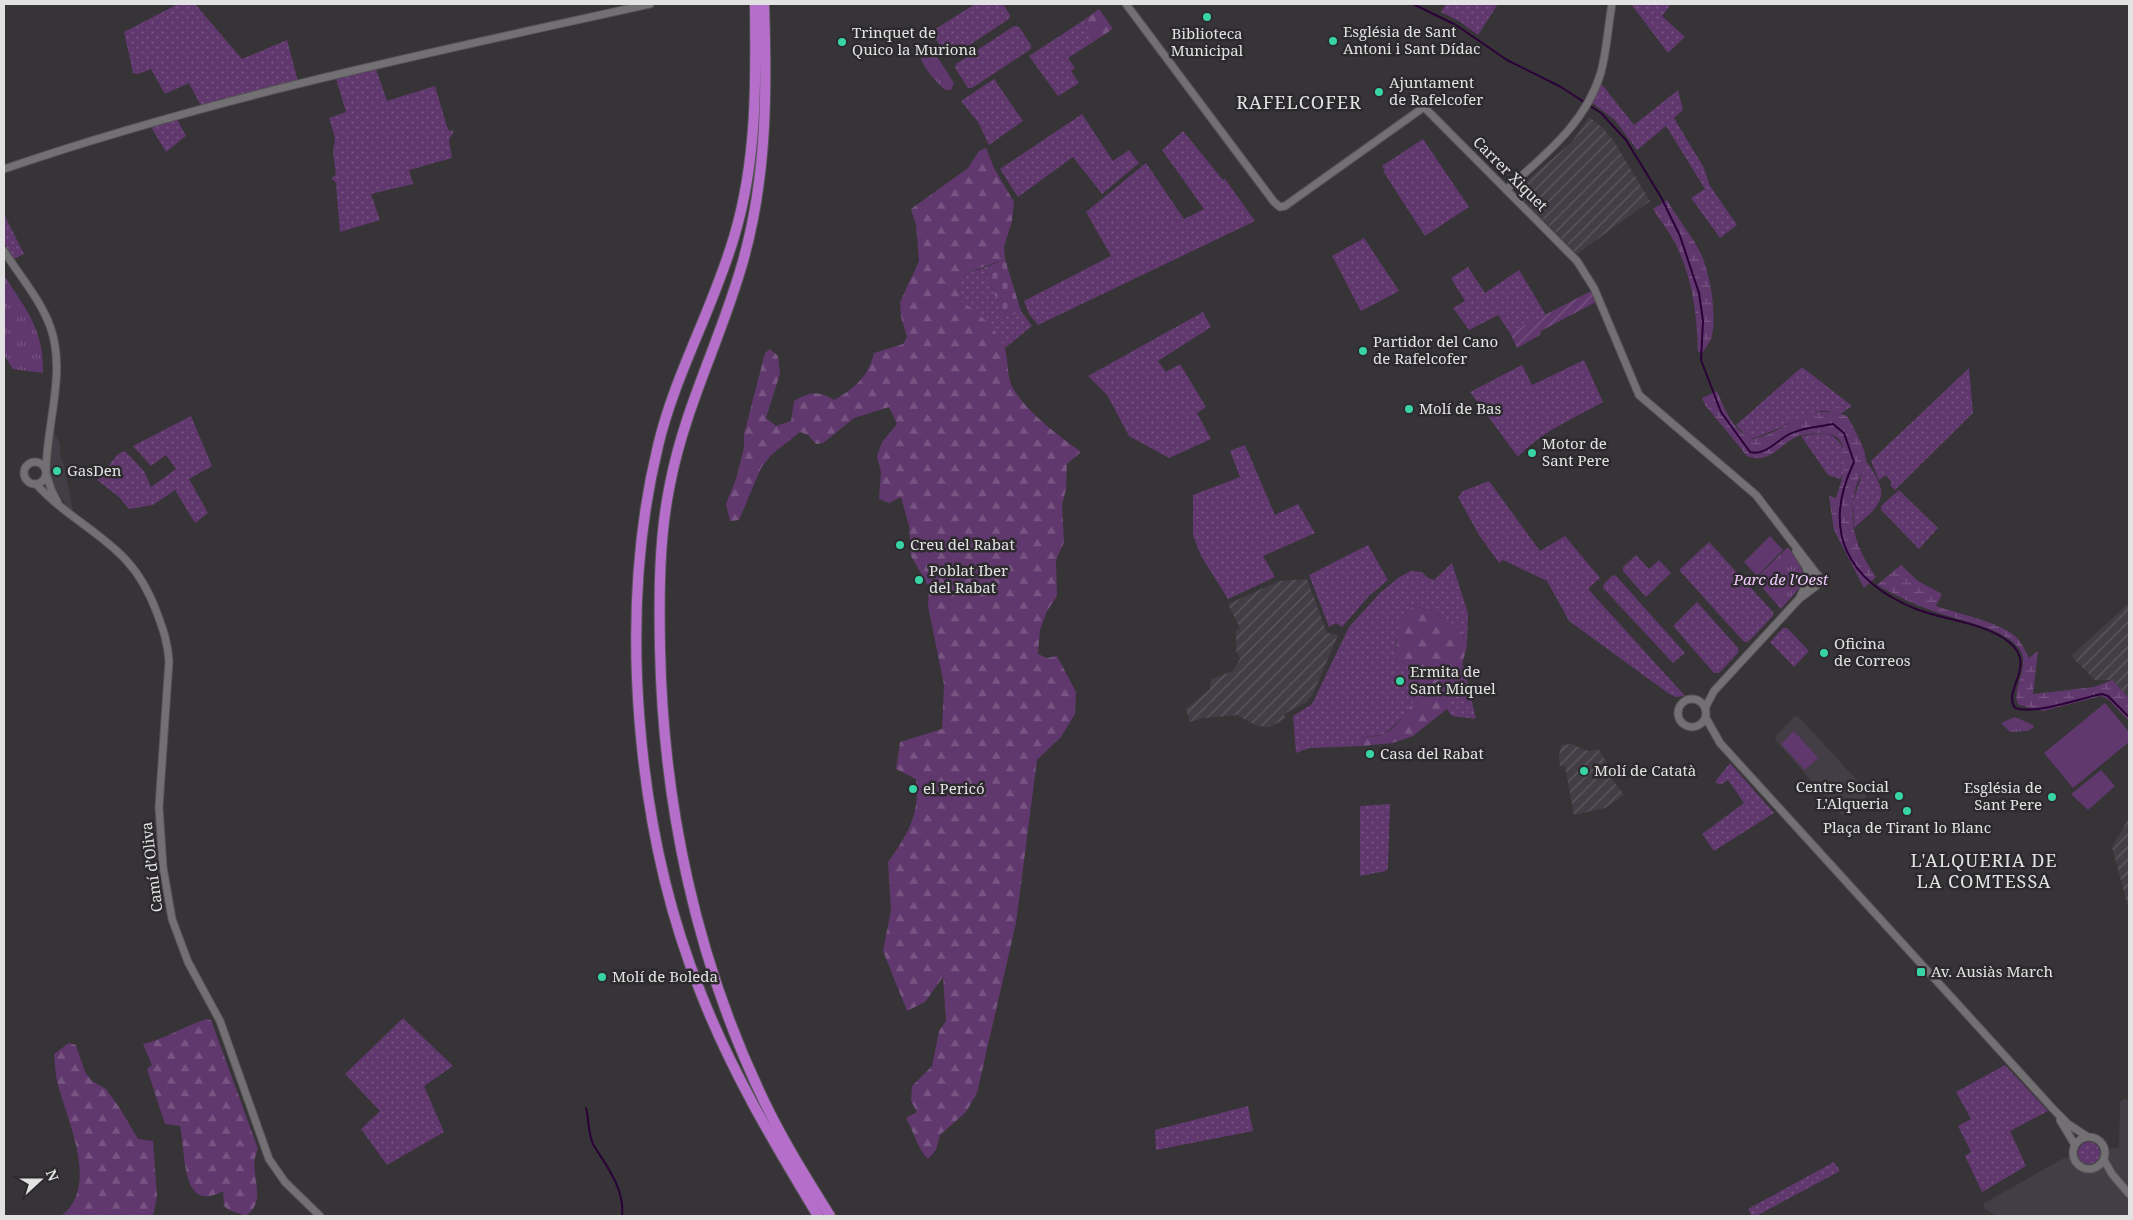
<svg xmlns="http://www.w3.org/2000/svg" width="2133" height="1220" font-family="'Noto Serif',serif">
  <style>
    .built { fill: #433d45 }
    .industrial { fill: url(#industrial-furrows) }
    .grass { fill: url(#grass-dots) }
    .forest { fill: url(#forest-firs) }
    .wetland { fill: url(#wetland-marsh) }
    .cemetery { fill: url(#cemetery-stones) }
    .park { fill: url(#park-tufts) }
    .garden { fill: url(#garden-furrows) }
    .pitch { fill: #60386d }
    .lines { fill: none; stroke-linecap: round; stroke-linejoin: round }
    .stream { stroke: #2c0038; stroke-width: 2 }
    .tertiary-casing { stroke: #555355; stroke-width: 9 }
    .motorway-casing { stroke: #555355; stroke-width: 12 }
    .tertiary { stroke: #737073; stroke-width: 7 }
    .motorway { stroke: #b56eca; stroke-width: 10 }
    .poi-dot { fill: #39d4a5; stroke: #2c2a2d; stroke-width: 2 }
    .labels { text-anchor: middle; stroke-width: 5; stroke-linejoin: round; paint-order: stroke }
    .poi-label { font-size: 15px; fill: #e3e2e3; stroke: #2c2a2d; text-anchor: start }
    .street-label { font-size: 15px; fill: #e3e2e3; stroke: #2c2a2d }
    .park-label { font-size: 15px; font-style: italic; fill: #f1c9fe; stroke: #2c2a2d }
    .quarter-label { font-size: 18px; letter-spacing: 1px; fill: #e3e2e3; stroke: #2c2a2d }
  </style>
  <defs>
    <pattern id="industrial-furrows" width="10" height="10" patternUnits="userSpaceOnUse" patternTransform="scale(1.25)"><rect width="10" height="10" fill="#433d45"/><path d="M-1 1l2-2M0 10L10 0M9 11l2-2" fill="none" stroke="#5e5960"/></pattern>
    <pattern id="grass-dots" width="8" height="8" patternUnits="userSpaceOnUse" patternTransform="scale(1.25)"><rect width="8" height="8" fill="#60386d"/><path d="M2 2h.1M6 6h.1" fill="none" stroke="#775482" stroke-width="1.8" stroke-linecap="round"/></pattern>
    <pattern id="forest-firs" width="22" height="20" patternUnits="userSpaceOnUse" patternTransform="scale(1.25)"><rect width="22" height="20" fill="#60386d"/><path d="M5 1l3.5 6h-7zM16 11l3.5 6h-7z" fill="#775482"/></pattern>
    <pattern id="wetland-marsh" width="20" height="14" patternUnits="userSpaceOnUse" patternTransform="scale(1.25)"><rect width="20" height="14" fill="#60386d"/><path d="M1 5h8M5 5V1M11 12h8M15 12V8" fill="none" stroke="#775482"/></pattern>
    <pattern id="cemetery-stones" width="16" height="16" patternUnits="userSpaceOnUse" patternTransform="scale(1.25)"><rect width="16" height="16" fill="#60386d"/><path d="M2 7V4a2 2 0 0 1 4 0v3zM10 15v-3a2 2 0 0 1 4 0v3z" fill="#775482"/></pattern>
    <pattern id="park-tufts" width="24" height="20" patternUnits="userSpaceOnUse" patternTransform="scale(1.25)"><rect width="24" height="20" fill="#60386d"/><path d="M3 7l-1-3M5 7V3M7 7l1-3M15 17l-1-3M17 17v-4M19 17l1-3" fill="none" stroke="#775482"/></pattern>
    <pattern id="garden-furrows" width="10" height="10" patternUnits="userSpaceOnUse" patternTransform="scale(1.25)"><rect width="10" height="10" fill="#60386d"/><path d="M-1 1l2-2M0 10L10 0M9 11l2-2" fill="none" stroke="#775482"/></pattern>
  </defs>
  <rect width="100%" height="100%" fill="#363437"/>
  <path class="built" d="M52,431L60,443V456L63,462L73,510L70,512L52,482L49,464Z
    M1795,716L1799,717L1866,790L1865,799L1847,815L1841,814L1776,741L1775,737Z
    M2123,1099L2129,1100V1216H1996L1984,1208V1203L2064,1158L2119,1147L2120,1103Z"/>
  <path class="industrial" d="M1589,117L1603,128L1615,143L1650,201L1577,254L1518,194V188L1572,142Z
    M1307,579L1327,633L1338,635L1313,694L1307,702L1284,714L1286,718L1270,727L1257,726L1237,715L1204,718L1190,722L1186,709L1210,689L1211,679L1233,671L1240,659L1236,650V631L1240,628L1228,604L1279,581Z
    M2129,603V698L2111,680H2095L2071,656Z
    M1572,744L1588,751L1598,749L1614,773L1610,776L1624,795L1605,808L1574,815L1565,766H1560L1559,756L1561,745Z
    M2129,818V911L2112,847Z"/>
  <path class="grass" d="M178,4H195L242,59L287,40L298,81L201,106L189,83L165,94L151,69L138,74L133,73L124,32Z
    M975,4H1003L1010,15L1009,19L951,57L947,56L933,35L934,30Z
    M1446,4H1498L1478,35L1459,21L1441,12Z
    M1631,4H1671L1662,16L1685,37L1668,53Z
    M1084,20L1096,40L1068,58L1075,68L1071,71L1079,83L1058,96L1029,56Z
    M1014,26L1019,27L1031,45V49L972,88H968L955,68L956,64Z
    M376,69L387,101L435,86L448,130L454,131L449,140L452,158L409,170L413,184L371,194L380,220L340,232L336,183L331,178L336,175L333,152L335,138L329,118L346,112L336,79Z
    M994,79L1023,121L989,145L978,122L961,101Z
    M1600,82L1634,125L1678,90L1683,110L1674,118L1704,168L1710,186L1737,225L1720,238L1691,198L1705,189L1666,126L1637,150L1615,120L1591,102Z
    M1082,114L1113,161L1129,150L1139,163L1102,194L1073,157L1018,197L1000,169Z
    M177,119L186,136L166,152L151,127Z
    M1183,131L1223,180L1225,179L1255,221L1038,325L1029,314L1024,301L1111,256L1086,212L1146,163L1184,219L1204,209L1162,150Z
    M1423,139L1469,207L1425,236L1383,171L1385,170L1382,166Z
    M4,214L24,254L14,259L4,243Z
    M1364,238L1399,291L1361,311C1350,292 1343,275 1332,256Z
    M1468,267L1485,293L1519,270L1546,315L1510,333L1498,315L1469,330L1453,308L1465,301L1451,278Z
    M984,268L1004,317L1021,311L1032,326L1005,348L990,326L961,302L959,284L967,273Z
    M1203,312L1211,327L1158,361L1166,372L1180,364L1206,407L1197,413L1211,439L1169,458L1129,436L1107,395L1088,376Z
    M1584,360L1603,402C1575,418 1540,432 1518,457L1470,392L1522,365L1532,385Z
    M1802,367L1852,406L1840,414C1834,413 1827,410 1821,411C1803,414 1758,441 1748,438L1736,425Z
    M1969,368L1973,413L1895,490L1890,485L1892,483L1886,475L1879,480L1871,461Z
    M191,416L212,466L189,479L208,513L195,523L175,490L153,505L129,509L119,497L97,480L118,454L125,451L144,471L151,487L176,469L166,455L151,466L133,446Z
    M1826,433C1845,439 1852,463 1840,479L1828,475L1801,436Z
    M1245,445L1275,515L1298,504L1315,533L1263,556L1275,577L1228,599L1201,556L1193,535V495L1240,477L1230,451Z
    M1866,461C1891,496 1884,502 1854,528L1853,502Z
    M1489,481L1540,551L1565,536L1600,578L1588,589L1685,696L1675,697L1668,693L1569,621L1547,581L1503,560L1499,563L1479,535L1458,497L1463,491Z
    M1899,490L1938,528L1919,549L1881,510V506Z
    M1709,542L1773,612V616L1748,642H1744L1679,570Z
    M1368,545L1388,580L1369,596L1342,627L1336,623L1329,627L1309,575Z
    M1636,555L1649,569L1659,560L1671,573L1646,597L1623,571V567Z
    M1452,563L1468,613L1467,645L1460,629L1432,611L1414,606C1406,622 1391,640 1397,659L1413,668L1421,676C1426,698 1399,722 1383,735L1362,737L1361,746L1309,748L1296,753L1293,716L1312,704L1349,627L1380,593L1398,578L1411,571L1422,572L1428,578L1434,580Z
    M1613,575L1616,576L1685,653L1673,663L1603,588L1604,584Z
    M1697,602L1738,648V653L1719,673H1714L1673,626Z
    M1783,628H1787L1809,651L1794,667L1770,642Z
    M1463,664L1476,719L1452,716L1447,709Z
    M1730,763L1774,813L1714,851L1702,834L1744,803L1728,780L1720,785L1715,782Z
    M1390,804L1388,868L1386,871L1360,876V806Z
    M403,1018L453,1066L424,1086L444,1132L387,1165L361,1129L380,1111L345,1074Z
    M2005,1065L2048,1111L2010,1131L2026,1166L1982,1192L1965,1156L1971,1152L1958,1126L1971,1119L1956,1092Z
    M1248,1106L1253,1131L1156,1150L1155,1130Z
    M2078 1153a11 11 0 1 1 22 0a11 11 0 1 1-22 0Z
    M1834,1162L1840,1171L1756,1216H1752L1748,1209Z"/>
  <path class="forest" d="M1099,9L1113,29L1096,40L1084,20Z
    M986,148L994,168L1014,202L1012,221L1004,247L1005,259L967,273L959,284L961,301C978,312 998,329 1005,349C1009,362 1006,377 1014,390C1030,415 1058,435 1081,452L1067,464L1066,489L1062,505L1064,542L1056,560L1057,596L1047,611L1040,630L1038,654L1047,658L1057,656L1076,692L1075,714L1061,737L1037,760L1016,923L977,1093L966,1112L940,1135L936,1150L928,1159C918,1150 914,1132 906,1118L917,1112L911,1101L912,1086L932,1066L939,1031L946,1021L943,977L925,1002L907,1011L883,951L891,910L888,862C907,836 921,812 916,779L896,769L900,742L942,729L944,685L928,606L929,587L911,556L909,526L901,497L889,503L879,499L881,472L877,456L882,442L897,424L889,407L854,418L823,443L816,444L808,435L800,432L771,455L761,468L739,520L730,521L726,504L736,479L744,447V434L765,353L770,349L778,356L780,374L766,418L776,426L791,421L794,401C810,392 817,390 834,400C854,389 869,376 874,353L903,344L907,337L901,317L900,302L919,261L916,225L911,209L968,168L979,151Z
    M1414,606L1432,611L1460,629L1467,645L1455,693L1447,709L1413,736L1393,743L1361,746L1362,737C1368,736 1376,737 1382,735C1397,730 1425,691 1421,676L1413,668L1400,664L1395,654L1402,615Z
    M206,1019L211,1020L258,1149C246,1171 270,1199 246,1216L229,1210L224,1206L223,1191C181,1215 186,1153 180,1126L165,1124L147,1069L152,1065L143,1044C165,1039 184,1026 206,1019Z
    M69,1043L76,1045L85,1072L92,1081L106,1089L119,1107L138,1139L153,1141L157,1197L153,1216H61C101,1186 66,1119 57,1081C55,1072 55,1063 54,1054Z"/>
  <path class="wetland" d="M1667,200C1677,218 1691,234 1700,252C1710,271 1718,318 1711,339C1709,344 1705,348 1703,352H1698C1697,316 1693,282 1678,249C1672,235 1661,222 1653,209Z
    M1717,391C1724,408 1734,433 1753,439C1789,431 1804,401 1847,416C1853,426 1867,451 1866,462C1865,470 1858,478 1856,487C1847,523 1856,548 1876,577L1864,588L1834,530L1829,496L1836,498C1843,478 1857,432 1821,433C1813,434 1805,434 1798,436C1779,444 1771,465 1747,456L1705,405L1702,398Z
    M1901,565L1918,581L1942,594L1936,606C1959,614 1995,621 2014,635C2021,641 2025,650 2029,658L2038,651L2033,694L2094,687L2112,680L2129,698V721L2108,699L2101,696L2043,711L2019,705C2009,693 2031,667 2020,650C2007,628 1956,620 1933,611C1913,604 1895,595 1877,585Z"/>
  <path class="cemetery" d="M1005,259L1021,311L1004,318L984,268Z"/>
  <path class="park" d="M925,44L931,47L954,83L951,90H945C935,80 917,63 920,48Z
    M5,277C27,310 44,331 43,373L13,369L4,355Z
    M1788,547C1811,581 1807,579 1781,609L1755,579Z
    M2015,717L2033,725L2034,727L2028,731L2010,732L2001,723Z"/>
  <path class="garden" d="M1591,291L1596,302L1541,331L1540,335L1517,348L1510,333Z"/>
  <path class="pitch" d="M1770,536L1783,550L1757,576L1744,562Z
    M2105,703L2129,732V742L2073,788L2044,753Z
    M1794,731L1818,758L1805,770L1781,744Z
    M2101,770L2115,786L2088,810L2071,794Z"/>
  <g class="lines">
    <path class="stream" d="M1413,4L1456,25L1507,60L1561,87L1601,113L1626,140L1661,197L1680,236L1699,293L1703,321L1701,360L1721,412L1750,452C1763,456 1775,443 1786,436C1799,428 1818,427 1833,424L1844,433L1854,462C1821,531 1847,581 1916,609C1944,620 1986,623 2009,642C2038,665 2002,690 2015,708C2036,715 2080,698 2102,694L2108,696L2129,717
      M586,1108C589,1119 588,1136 594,1146C607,1166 625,1190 622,1216"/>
    <g class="tertiary-casing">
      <path id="tertiary" d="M1126,4L1274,202L1280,207L1285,206L1424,107L1577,261L1594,288L1639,395L1756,495L1819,577
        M4,169C214,97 433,52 650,4
        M1506,190C1543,156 1586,124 1601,72C1607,50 1608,26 1612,4
        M4,251C19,275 40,299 50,326C67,372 46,425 46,472
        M24 473a11 11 0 1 1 22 0a11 11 0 1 1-22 0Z
        M46,473L51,489L58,503
        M36,484C63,514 100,532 126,560C140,575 150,594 157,613C163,629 168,643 169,661L159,807L163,867L172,919L188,962L220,1021L269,1159L285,1182L320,1216
        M1796,551L1806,567L1809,578
        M1800,597L1810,576L1818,575L1821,581L1815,587L1811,586L1808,582
        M1678 713a14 14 0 1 1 28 0a14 14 0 1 1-28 0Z
        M1705,708L1714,691L1799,599L1815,587
        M1706,718L1720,743L2055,1111L2068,1124L2088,1137
        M2060,1120L2075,1145
        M2073 1153a16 16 0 1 1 32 0a16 16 0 1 1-32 0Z
        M2104,1160L2112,1174L2129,1194"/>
    </g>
    <g class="motorway-casing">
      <path id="motorway" d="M755,4C756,83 757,161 734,237C713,309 675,374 658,446C617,614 636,831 700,991C731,1071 774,1143 818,1216
        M764,4C767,91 767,176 743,261C722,337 685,406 670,484C659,537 659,593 660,648C663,804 696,960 764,1101C783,1141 807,1179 830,1216"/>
    </g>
    <use href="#tertiary" class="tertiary"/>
    <use href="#motorway" class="motorway"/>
  </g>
  <g class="poi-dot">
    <circle cx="1207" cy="17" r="5"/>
    <circle cx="1333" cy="41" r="5"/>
    <circle cx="842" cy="42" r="5"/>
    <circle cx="1379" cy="92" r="5"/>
    <circle cx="1363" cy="351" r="5"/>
    <circle cx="1409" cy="409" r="5"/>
    <circle cx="1532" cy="453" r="5"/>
    <circle cx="57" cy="471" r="5"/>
    <circle cx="900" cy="545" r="5"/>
    <circle cx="919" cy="580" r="5"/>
    <circle cx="1824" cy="653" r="5"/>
    <circle cx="1400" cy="681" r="5"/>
    <circle cx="1370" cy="754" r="5"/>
    <circle cx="1584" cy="771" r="5"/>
    <circle cx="913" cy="789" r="5"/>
    <circle cx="1899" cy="796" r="5"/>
    <circle cx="2052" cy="797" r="5"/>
    <circle cx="1907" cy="811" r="5"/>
    <rect x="1916" y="967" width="10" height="10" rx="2.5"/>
    <circle cx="602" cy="977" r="5"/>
  </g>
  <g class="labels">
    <g class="poi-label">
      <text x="1343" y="37">Església de Sant<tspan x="1343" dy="17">Antoni i Sant Dídac</tspan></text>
      <text x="852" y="38">Trinquet de<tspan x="852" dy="17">Quico la Muriona</tspan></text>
      <text x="1207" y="39" text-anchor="middle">Biblioteca<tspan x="1207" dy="17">Municipal</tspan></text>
      <text x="1389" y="88">Ajuntament<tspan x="1389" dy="17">de Rafelcofer</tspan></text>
      <text x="1373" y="347">Partidor del Cano<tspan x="1373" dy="17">de Rafelcofer</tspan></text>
      <text x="1419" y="414">Molí de Bas</text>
      <text x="1542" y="449">Motor de<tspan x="1542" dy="17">Sant Pere</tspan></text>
      <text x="67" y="476">GasDen</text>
      <text x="910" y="550">Creu del Rabat</text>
      <text x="929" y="576">Poblat Iber<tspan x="929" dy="17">del Rabat</tspan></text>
      <text x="1834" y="649">Oficina<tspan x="1834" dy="17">de Correos</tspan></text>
      <text x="1410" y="677">Ermita de<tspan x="1410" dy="17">Sant Miquel</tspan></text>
      <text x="1380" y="759">Casa del Rabat</text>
      <text x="1594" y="776">Molí de Catatà</text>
      <text x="1889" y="792" text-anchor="end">Centre Social<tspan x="1889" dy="17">L'Alqueria</tspan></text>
      <text x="2042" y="793" text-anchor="end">Església de<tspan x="2042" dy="17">Sant Pere</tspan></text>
      <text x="923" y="794">el Pericó</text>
      <text x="1907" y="833" text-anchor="middle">Plaça de Tirant lo Blanc</text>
      <text x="1931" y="977">Av. Ausiàs March</text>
      <text x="612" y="982">Molí de Boleda</text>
    </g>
    <g class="street-label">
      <text transform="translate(1510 174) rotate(45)" y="5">Carrer Xiquet</text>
      <text transform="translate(152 867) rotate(-97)" y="5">Camí d’Oliva</text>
    </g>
    <g class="park-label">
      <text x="1781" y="585">Parc de l'Oest</text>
    </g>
    <g class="quarter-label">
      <text x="1299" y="109">RAFELCOFER</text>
      <text x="1984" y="867">L'ALQUERIA DE<tspan x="1984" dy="21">LA COMTESSA</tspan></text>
    </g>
  </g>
  <rect width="2133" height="1220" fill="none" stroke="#e3e2e3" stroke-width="10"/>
  <g transform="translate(40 1180) rotate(69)" stroke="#2c2a2d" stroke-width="4" paint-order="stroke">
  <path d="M0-4L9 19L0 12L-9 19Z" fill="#e3e2e3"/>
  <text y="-8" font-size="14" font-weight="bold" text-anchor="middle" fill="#e3e2e3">N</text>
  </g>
</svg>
